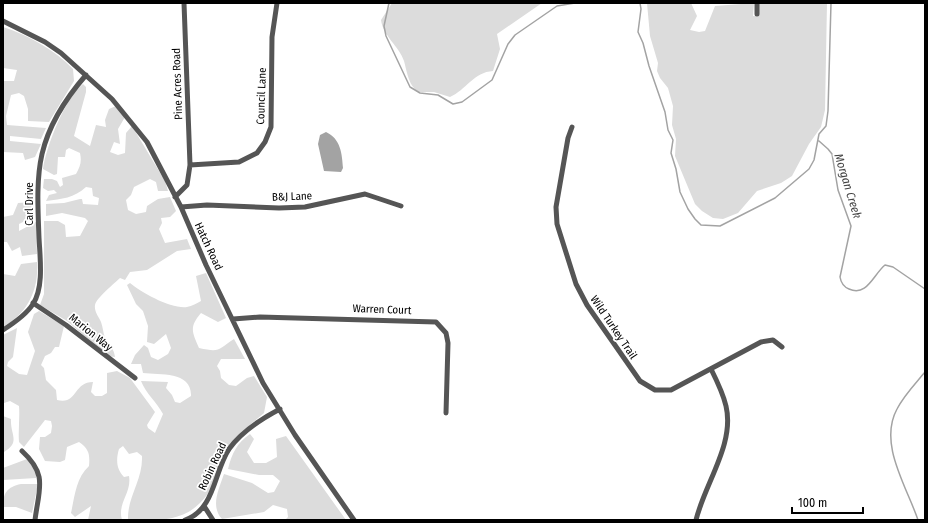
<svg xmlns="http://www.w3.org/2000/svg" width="928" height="523" font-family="'Fira Sans Condensed',sans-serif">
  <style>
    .green { fill: #dcdcdc }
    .water { fill: #a3a3a3 }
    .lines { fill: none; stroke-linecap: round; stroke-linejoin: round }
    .stream { stroke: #a3a3a3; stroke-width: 1.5 }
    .minor { stroke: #555; stroke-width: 5 }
    .labels { text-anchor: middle; stroke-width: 3.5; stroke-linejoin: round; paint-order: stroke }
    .street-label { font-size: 11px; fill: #000; stroke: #fff }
    .water-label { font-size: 12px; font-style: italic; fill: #444; stroke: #fff }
  </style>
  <rect width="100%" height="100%" fill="#fff"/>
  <path class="green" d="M392,3H542L497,34L500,49L493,71C474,72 466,90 450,97L434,92H419C409,87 407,72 404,61C399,46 383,36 381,20Z
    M647,3H691L697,16L690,30L699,32L705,31L715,6L754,3L753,16H758L759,3H827L825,110L821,127L809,144L792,176L781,183L757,191L738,213L723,219L713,218L702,211L695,204L675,156L676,139L672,125L673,106L668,88L660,78L657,71L658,63L650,36Z
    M3,27C28,35 55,50 73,69L74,81L49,122L28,121V109L24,96L19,93L11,95L6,116L7,125L46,128L41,139L10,136V141L41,144L35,157L25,160L23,153L3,152V81H14L17,70L3,68Z
    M83,84L86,87V92L74,136L90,146L96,125L106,127L105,120L109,109L116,106L125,117L118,129L120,144L114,142L110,152L118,155L125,153L126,133L132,126L165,181L168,191H158L156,182L150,179L134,187L131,195L126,200L128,210L136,214L146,212L147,206L158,199L170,197L176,211L170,217L161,218L162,223L159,229L165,243L187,239L191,249L177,251L147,270L130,272L125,280L120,278C115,283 96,298 95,305C94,312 99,317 101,322C103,327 103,333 105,338C109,345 114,348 115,357L108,356L67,321L40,305L44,294V221H58L65,225L66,237L80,236L88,221L85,218L62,213L46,216V204L64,203L80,199H82L83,204L98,205L99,198L93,196L92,188L86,187C74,198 62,199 46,201L49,195L57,193L54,190L48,191L43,188L44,179H52L57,181L60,187L63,185L62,178L76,174C80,167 82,162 80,153L69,148L66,150L65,157H58L57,174L54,175L43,169C46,147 65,98 83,84Z
    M33,202L27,220L19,224V231L36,222L37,254L22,256L20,247L12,251L7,242H3V217L13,215L18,203Z
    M37,262C39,291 27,313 3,327V274L15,276L21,264Z
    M206,273L226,318L218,322L201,313C189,327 192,332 199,348C221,353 218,349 234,339L245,359H221L217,366L220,371L221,378L229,385L236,386L247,378L254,376L267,397L264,413L239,434L207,495C186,523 161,520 128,520C127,497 143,480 142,456L137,452L129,454L123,446L119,449C116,459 116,469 124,477L129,476C132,493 117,503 122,520H88L91,506L75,517L71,513C75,495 76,478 89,466C90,454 89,449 79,442L67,447L65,460L60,462L45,461L39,449L40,437H45L51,433L52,426L51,421L45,420L24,447L19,442C18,430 20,418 19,406L10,401L4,403L3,407V335L17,328L13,357L8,362L7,366L19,374L27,375L35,351L28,332L34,314L39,311L64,326L59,347H55L51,353L45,356L41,365L44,368L46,380L56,390L57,400C78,405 73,382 93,382L91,392L95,396H102L107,393V373L117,371L130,378L155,412L147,425L148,428L155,433L163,414C156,401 146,394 141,381L168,382L166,388L172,395L175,402L180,403L191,396C192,371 160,375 143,373L141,364H131L135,355L144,345L148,348L151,357L158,360L168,354L171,348L166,334L154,344L147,342L148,326L143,311L136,304L127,285L130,283C142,293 171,309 187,307C192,306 197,303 201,301L196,276Z
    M3,416L11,419C10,435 21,442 4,452Z
    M250,434L254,439L247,452L254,463H266L277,457L276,439L286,436L346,520H285L288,517L287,509L273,505L264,512L222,519C210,506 219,489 224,474L252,483L268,493L274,492L280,481L273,475H259L228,469C232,453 237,443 250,434Z
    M27,459L36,469V478L3,480V468Z
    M21,484H38L32,513L16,507H3C3,493 7,487 21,484Z"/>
  <path class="water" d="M326,132C341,139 342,154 343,168L341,172L324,171L318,144L320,135Z"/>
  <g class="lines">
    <path class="stream" d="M389,3L384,26L386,36L410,87L420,93L438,95L453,104L462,102L492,80L508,44L515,35L557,6L575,3
      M640,3L641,9L638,32L643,43L649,66L665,112L668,130L673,140L671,153L676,169L680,192L688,209L695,219L701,225L720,226L775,198L809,169L814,160L819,134L826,126L828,111L831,3
      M819,141L828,149L832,154L838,190L851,226L840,277C841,283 844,287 849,289C867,297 873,275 885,265L893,267L925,289
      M918,520C907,487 878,444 897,409C904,395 916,383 925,372"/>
    <path class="minor" d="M757,14V3
      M3,21L45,42L61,53L112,99L147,142L181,207L206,265L263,383L295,435L354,520
      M572,127L568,138L556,207L557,224L576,284L587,305L640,381L655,390H671L761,342L773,340L782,347
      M190,165L239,162L257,153L265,142L271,127L272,37L277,3
      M175,197L187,185L190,165L184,3
      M181,207L207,205L279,208L305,207L365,194L401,206
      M33,303L66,325L135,378
      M233,319L260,317L436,322L446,333L448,343L446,413
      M3,330C14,323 26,315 33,304C44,287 40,258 39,238C38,211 36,180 42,154C49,124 66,98 86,75
      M22,451C48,475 39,488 35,520
      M204,506L213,520
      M185,520C215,510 214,471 229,449C242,431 261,419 280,409
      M696,520C705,483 735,444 726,406C723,393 717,381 711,369"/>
  </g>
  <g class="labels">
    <g class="street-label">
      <text transform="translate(177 84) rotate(-92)" y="4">Pine Acres Road</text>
      <text transform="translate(261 96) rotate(-88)" y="4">Council Lane</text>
      <text transform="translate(292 196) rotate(-2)" y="4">B&amp;J Lane</text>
      <text transform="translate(29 204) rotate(-90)" y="4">Carl Drive</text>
      <text transform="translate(209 246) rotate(65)" y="4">Hatch Road</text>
      <text transform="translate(382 309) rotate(2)" y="4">Warren Court</text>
      <text transform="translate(614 327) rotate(56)" y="4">Wild Turkey Trail</text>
      <text transform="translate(91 332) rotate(39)" y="4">Marion Way</text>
      <text transform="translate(212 466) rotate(-65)" y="4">Robin Road</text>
    </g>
    <g class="water-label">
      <text transform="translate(848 186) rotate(73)" y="4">Morgan Creek</text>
    </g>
  </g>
  <rect width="928" height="523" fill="none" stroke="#000000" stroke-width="8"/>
  <path d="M792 507v6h71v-6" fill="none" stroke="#000000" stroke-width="2"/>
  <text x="798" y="507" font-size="12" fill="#000000" stroke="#ffffff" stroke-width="3" paint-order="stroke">100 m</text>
</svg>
